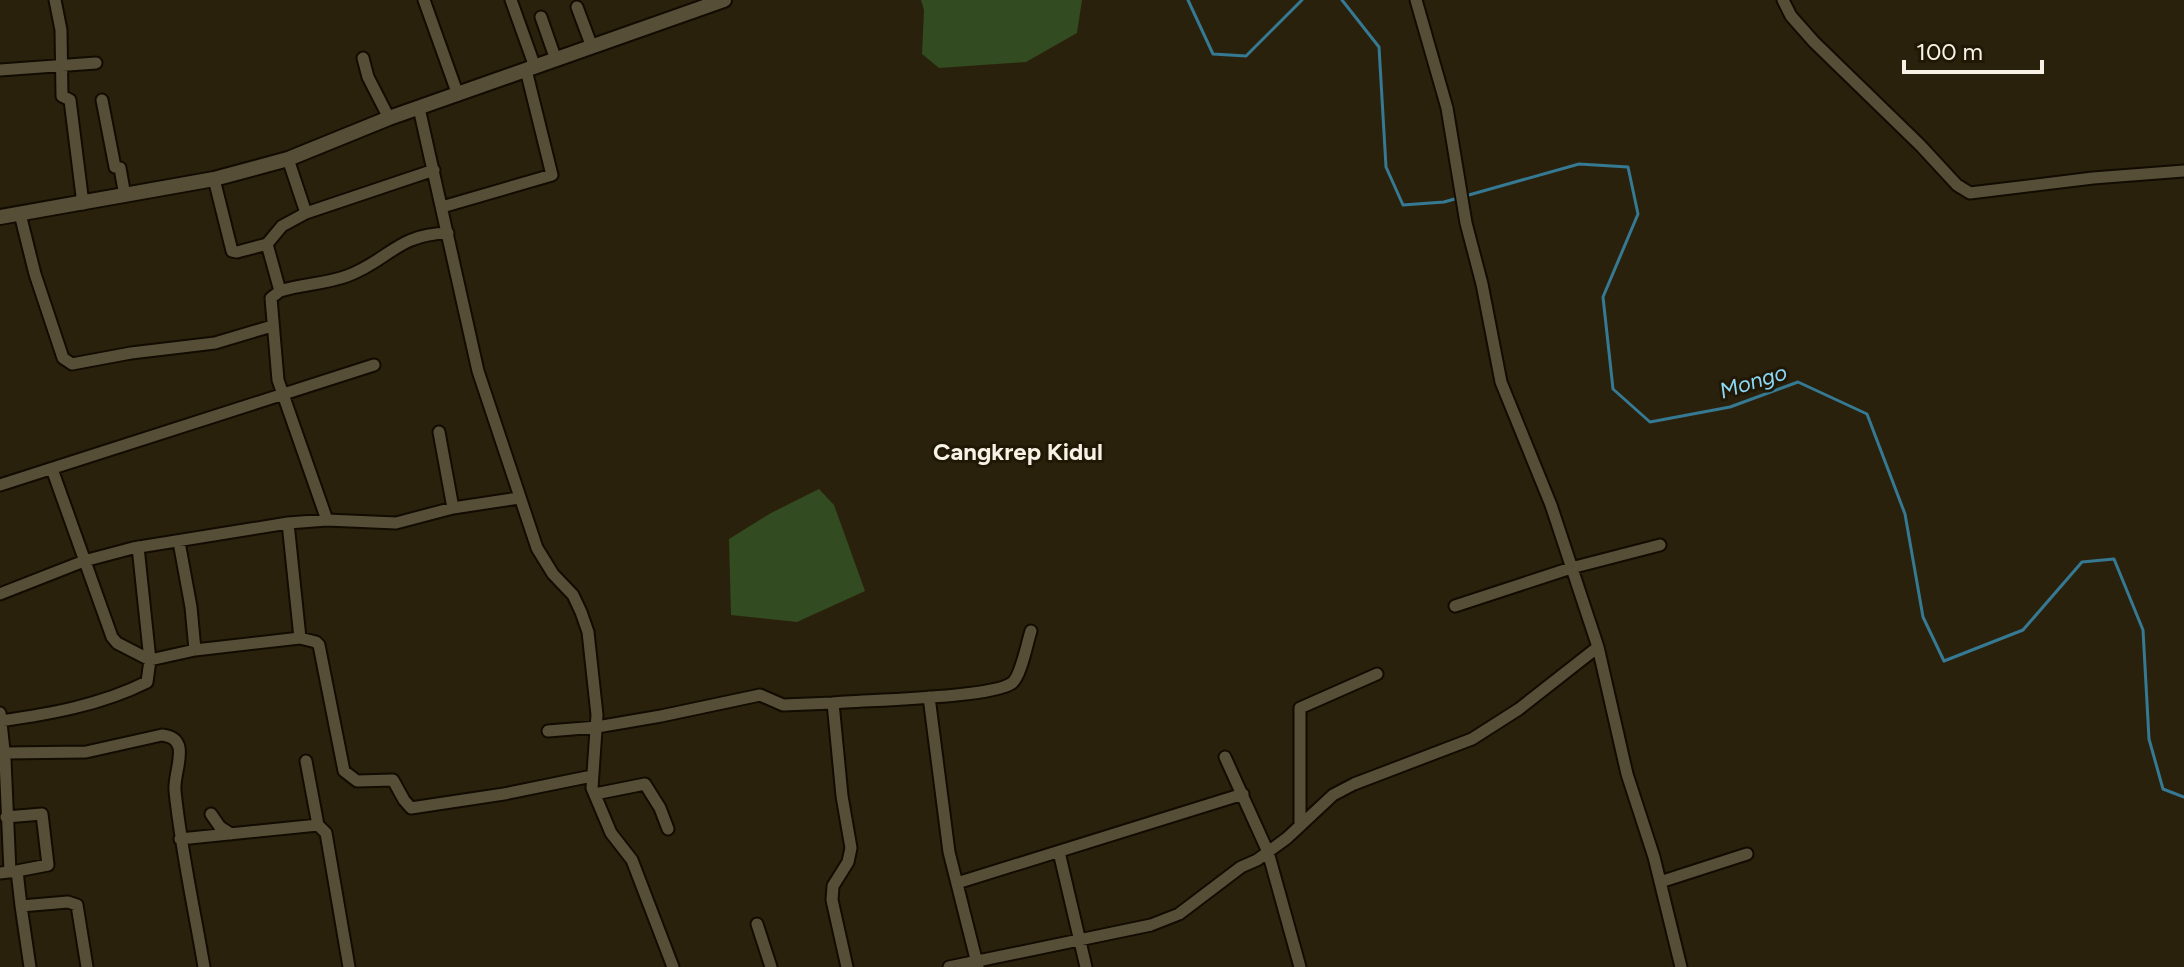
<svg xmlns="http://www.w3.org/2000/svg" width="2184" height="967" font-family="Figtree,sans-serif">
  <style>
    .green { fill: #334b20 }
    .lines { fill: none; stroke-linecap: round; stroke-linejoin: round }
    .stream { stroke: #357993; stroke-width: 3 }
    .street-casing { stroke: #120b00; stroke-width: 15 }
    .secondary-casing { stroke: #120b00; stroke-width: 18 }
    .street { stroke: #574e38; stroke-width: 11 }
    .secondary { stroke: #574e38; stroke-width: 14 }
    .labels { text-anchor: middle; stroke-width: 6; stroke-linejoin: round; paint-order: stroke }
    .water-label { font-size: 22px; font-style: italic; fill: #8cd8f8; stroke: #201805 }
    .quarter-label { font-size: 24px; font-weight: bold; fill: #f8f2e6; stroke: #201805 }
  </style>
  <rect width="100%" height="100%" fill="#2a210d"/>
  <path class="green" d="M921,0H1082L1077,33L1026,62L939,68L922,54L924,10Z
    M819,489L834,505L865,591L797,622L731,615L729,539L771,513Z"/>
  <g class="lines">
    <path class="stream" d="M1188,0L1213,54L1246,56L1302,0
      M1342,0L1379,47L1386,167L1403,205L1444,202L1579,164L1628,167L1638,214L1603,297L1613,389L1650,422L1730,407L1798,382L1867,414L1905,514L1923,617L1944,661L2023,630L2082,562L2114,559L2143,630L2149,739L2163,789L2184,797"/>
    <g class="street-casing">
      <path id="street" d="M55,0L61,30L62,96L70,100L83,204
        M424,0L458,95
        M511,0L535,67
        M1416,0L1447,108L1466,223L1482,284L1501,382L1551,505L1598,647L1627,774L1654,857L1681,967
        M1783,0L1791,16L1814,42L1920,145L1957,185L1970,193L2093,178L2184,171
        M577,7L592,47
        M541,17L556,60
        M363,58L368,77L389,118
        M0,70L96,63
        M102,100L115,167L120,168L125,196
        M419,108L478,371L537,548L553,574L573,595L581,612L588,632L597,715L592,788L611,833L632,860L673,967
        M288,159L306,213
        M214,179L232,251L237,252L267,244L280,291L271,298L278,380L327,520
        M442,207L552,175L526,70
        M20,214L35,274L63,358L72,364L131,353L215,343L272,326
        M267,244L282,226L306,213L434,170
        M280,291C302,284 325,284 347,276C388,261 397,234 448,233
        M439,432L453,508
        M52,469L112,637L117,643L150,660L195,650L300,638L288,523
        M0,485L374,365
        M179,542L191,607L195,650
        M0,594L84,561L133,548L288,523L327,520L396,523L453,508L519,498
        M1455,606L1571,568L1660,545
        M300,638L316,642L319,645L344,771L357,781L393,780L404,800L411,808L504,794L592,776
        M929,697L949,852L978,967
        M0,713L5,760L10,872
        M0,721C50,714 101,705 147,682L150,660L138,547
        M548,731L597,727L661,716L760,695L783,705L833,703
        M5,753L86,752L162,735C193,738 173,771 175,791C181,850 194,908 204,967
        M1225,757L1268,852L1300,967
        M306,761L318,825L326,833L349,967
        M595,794L645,784L660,808L668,829
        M211,814L220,827L231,834
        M6,817L42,814L48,865L17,871
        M1300,826V708L1377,674
        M180,839L318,825
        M1059,852L1086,967
        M0,873L17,871L21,906L68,902L77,905L87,967
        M1660,882L1747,854
        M957,883L1243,794
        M21,906L30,967
        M757,924L771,967
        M847,967L832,900L833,886L848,862L851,848L842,796L833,703C865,700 992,698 1012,683C1021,676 1027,643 1031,631
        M949,967L1151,925L1179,914L1241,867L1257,860L1287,838L1333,795L1354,784L1472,739L1519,709L1598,647"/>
    </g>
    <g class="secondary-casing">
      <path id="secondary" d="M0,217L214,179L288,159L389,118L724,0"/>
    </g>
    <use href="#street" class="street"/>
    <use href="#secondary" class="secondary"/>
  </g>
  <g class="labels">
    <g class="water-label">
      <text transform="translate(1753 381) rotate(-17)" y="8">Mongo</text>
    </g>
    <g class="quarter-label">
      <text x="1018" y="460">Cangkrep Kidul</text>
    </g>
  </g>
  <path d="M1904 60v12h138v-12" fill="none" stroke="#f8f2e6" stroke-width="4"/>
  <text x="1916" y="60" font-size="24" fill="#f8f2e6" stroke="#201805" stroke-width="6" paint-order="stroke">100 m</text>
</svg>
